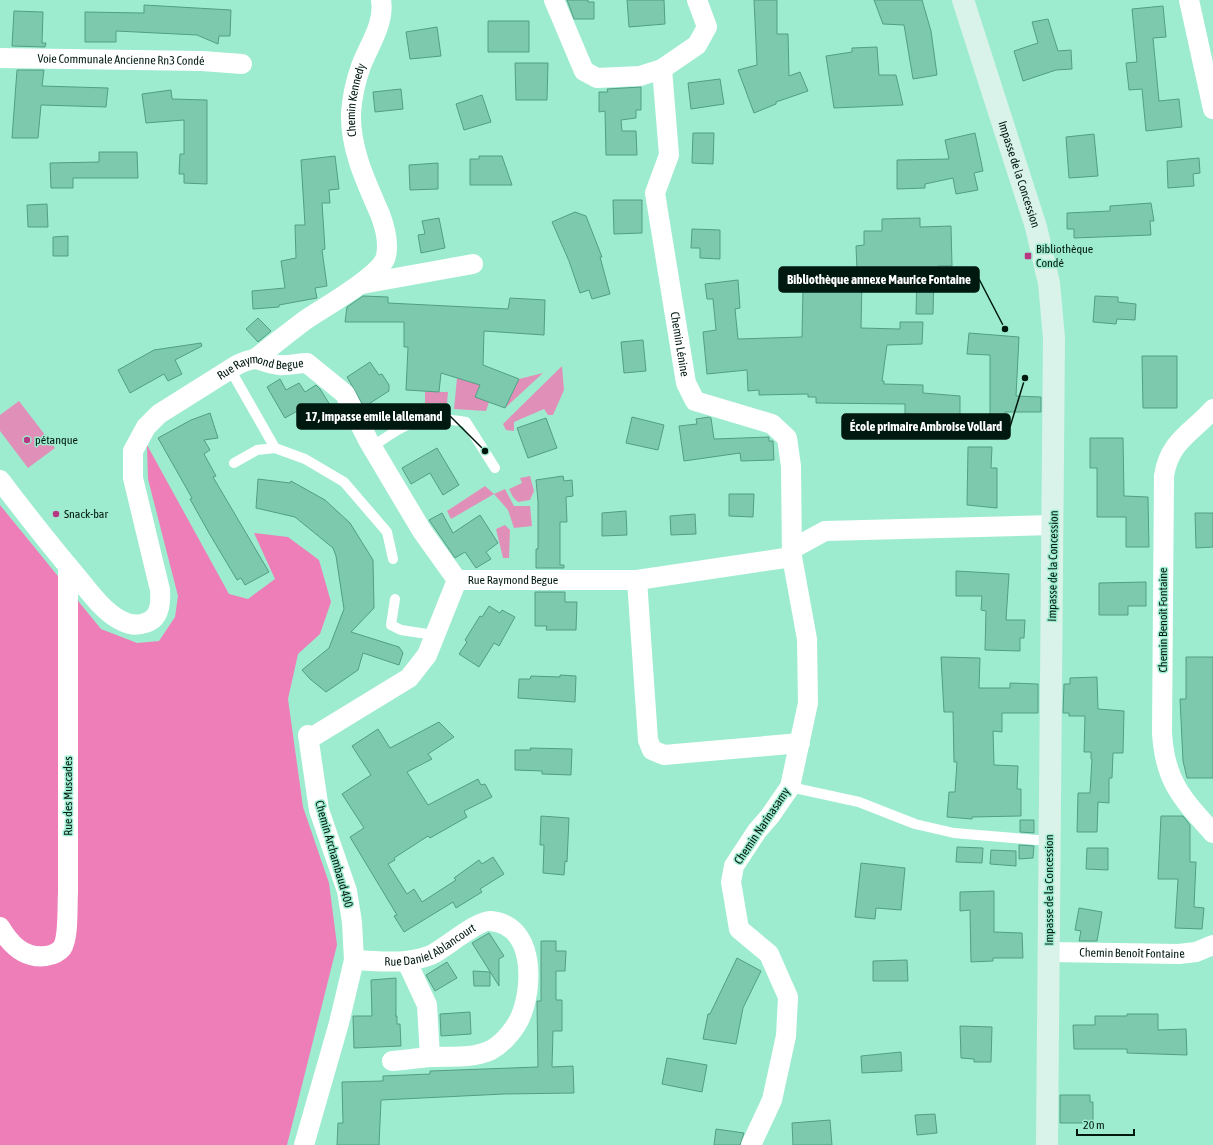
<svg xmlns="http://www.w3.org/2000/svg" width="1213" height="1145" font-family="'Asap Condensed',sans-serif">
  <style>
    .green { fill: #e090b8 }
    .forest { fill: #ed7eb7 }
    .building { fill: #7dc9ad; stroke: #529e84 }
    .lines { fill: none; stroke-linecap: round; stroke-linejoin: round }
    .lane { stroke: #fff; stroke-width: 10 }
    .street { stroke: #fff; stroke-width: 20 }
    .secondary { stroke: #daf3ea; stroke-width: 22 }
    .poi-dot { fill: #b83782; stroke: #9eeccf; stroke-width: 1.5 }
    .labels { text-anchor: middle; stroke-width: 3; stroke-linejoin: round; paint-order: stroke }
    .street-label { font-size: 12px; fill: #001910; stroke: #9eeccf }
    .poi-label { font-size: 12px; fill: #001910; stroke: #9eeccf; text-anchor: start }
    .leader { fill: none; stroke: #001910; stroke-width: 1.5 }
    .callout-dot { fill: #001910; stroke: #9eeccf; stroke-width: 1.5 }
    .callout { fill: #001910; stroke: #001910; stroke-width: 1.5 }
    .callout-label { font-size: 13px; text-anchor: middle; font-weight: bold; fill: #fff }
  </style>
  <rect width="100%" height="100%" fill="#9eeccf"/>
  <path class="green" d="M562,366L564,390L553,415H548L544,409L514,422V431L506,430L503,424Z
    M543,373L505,408L519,379Z
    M457,378L480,385L475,397L489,402L486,411L454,409Z
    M425,392H448L447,403H425Z
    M19,401L55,448L28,468L0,431V415Z
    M530,476L534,491L530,500L518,502L513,497L509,489L522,483L520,478Z
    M485,486L494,494L505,489L514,506H530L532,526L514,528L508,510L494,494L451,519L447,511Z
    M505,525L510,530L509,558H503L496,529Z"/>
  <path class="forest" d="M147,445L229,594L248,599L275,579L254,533L288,537L319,560L331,602L320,634L298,654L288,699L303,807L329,883L337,945L287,1145H0V505L101,629L137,643L159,641L175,617L178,596L148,479Z"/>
  <path class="building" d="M567,0H588V2H594V19H574Z
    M627,0H664L665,24L629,27Z
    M754,0H777V34H788L789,76L800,72L808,91L776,102V104L754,113L738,70L757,65Z
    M874,0H922L931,31L937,75L913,79L904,25L883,24Z
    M144,5L231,10L230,36H219L218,44L197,35L116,31V42H85V12L144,13Z
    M1163,6L1166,37L1153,38L1159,101L1179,99L1182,127L1146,131L1142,89L1129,90L1126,63L1137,62L1132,9Z
    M14,11L43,12L42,43H46L45,47L12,46Z
    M1048,19L1058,51L1071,50L1072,69L1056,70L1023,81L1014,51L1038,43L1032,22Z
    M488,21H529V52H488Z
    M437,27L441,56L410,59L406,32Z
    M877,47L879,75H896L903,105L834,108L826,56L852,52V48Z
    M515,63H548L547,100H516Z
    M17,70H44L42,86L108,88L106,107L41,105L38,138H12Z
    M720,79L724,104L691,109L688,83Z
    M641,87V110H636V118L621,120L622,131H636L637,155H606L605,111L599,112V92H608L607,89Z
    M401,89L403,109L375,112L373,92Z
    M171,90L172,99L207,100V184L184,183V174H179L180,154H184V120L146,123L142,94Z
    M482,95L491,122L464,130L456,104Z
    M693,133H714L713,164L692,163Z
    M975,133L983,171L974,173L978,190L956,194L953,178L925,184V188L897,189V160L949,159L945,140Z
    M1094,134L1098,176L1069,178L1066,137Z
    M99,152H137L138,178H73V188H51L50,163L99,162Z
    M335,156L339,189L329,190L330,203H322L325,249L322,250L327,286L315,288L317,298L279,305V307L253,309L252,291L285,288L281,261L296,258L295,225H305L301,160Z
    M479,156H502L512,185H470V159H479Z
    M1199,158L1200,173L1193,174L1194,186L1168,188L1167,161Z
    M438,163V189L410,190L409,165Z
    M613,200H642V233L614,234Z
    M1151,203L1154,221H1150L1151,235L1074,238V229H1067V213L1110,211V206Z
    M47,204L48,227H28L27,205Z
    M575,212L586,216L602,257H600L610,294L592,299L589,290L580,293L569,261L552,222Z
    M439,218L445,248L421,253L418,235L425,234L422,221Z
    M920,218V227L951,226L952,266H938V273H934L933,314H916L917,275H890V269L857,271L856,246L864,245V231H882V219Z
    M692,229L720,230V259L700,258V248H691Z
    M68,236V256H53V237Z
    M738,280L740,308L735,309L738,339L802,337L803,288L838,287V281H862L861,328L900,329V322H923L922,344L887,345L882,381H884V384L923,385V393L960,396V419H940V415L905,414V404L816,403V397H808V394L759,395V390L748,391L747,370L707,374L703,332L716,330L713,299H707L705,284Z
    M363,296L388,297V303L508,309L510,298L545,300L544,335L484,331L483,365L519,379L505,408L475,397L480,385L441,373L439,392L406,390L408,347H404V322H345L347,307Z
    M1095,296L1118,297V302L1136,304L1135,320L1117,319L1116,324L1093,322Z
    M258,318L271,331L258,342L246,329Z
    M969,333L1019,337L1016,396L1041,397V412H1005V417H990V355L967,354Z
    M643,340L646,371L624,373L621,342Z
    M201,343L202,346L175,360L182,374L168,381L164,374L130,393L118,370L154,350Z
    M1142,356H1177V408H1143Z
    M370,362L379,375L382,374L389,385V391L364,407L347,377Z
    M280,379L286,390L299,383L305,392L316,385L320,389L330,405L304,420L299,410L285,418L267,387Z
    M210,413L218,438L204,440L210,450L204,454L216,476L213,477L269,572L245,585L241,578L237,580L209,533L190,499L192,498L158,438L191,420Z
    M632,417L664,425L658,450L626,443Z
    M709,417L711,418L714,439L769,437V441H773L774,460L741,461L740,453L684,461L679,426L697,424L696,419Z
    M546,418L557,448L528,458L517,428Z
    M1090,438H1123L1124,496L1148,497L1149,547H1126V517H1097V468H1090Z
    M968,447H992L991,468H997V508L967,505Z
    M437,448L459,485L443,495L430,473L411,484L402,468Z
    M563,476L564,481L572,480L573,496L566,497L567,522H560V565H564V568H536V549H538V501L536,480Z
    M258,479L290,483L291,481L325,500L350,523L373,560L374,608L351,632L399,647L403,653L399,665L363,653L358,670L326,692L310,679L302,670L329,648L344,609L336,556L333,548L295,517L256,508Z
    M729,494H754L753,517L729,516Z
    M626,511L627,535L602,536V513Z
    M442,513L453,533L480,515L498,543L486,552L491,559L476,568L465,552L455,558L429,520Z
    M1195,513H1213V547L1196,548Z
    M695,514L696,534L671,535L670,516Z
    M956,571L1009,574L1006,620H1025L1024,638H1020V651L985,650L986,611L981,610L982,596H956Z
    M1146,582V606H1128V615H1099V583Z
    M535,592H565V602H577L576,630H546L547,626H535Z
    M489,606L500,613L502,610L515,617L499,646L494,643L479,667L459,654L467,642L465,640L480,616L482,617Z
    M941,657L980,658L979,688H1010V683L1038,684V713H1002V732L993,731L994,765L1018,766L1017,789H1021V816L972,817V819L947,817L949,792H955L957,762H954L953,712H944Z
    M1186,657H1213V778H1187L1183,761L1180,699H1186Z
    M560,675L576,676L575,702L518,698L519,679H530L531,676L560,677Z
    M1097,677L1098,709L1124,711L1123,753H1113L1112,778H1109V803L1098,802L1097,832H1077L1078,793H1090L1092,759H1091V752H1084L1085,716H1069V713H1063L1064,684H1070V678Z
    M439,722L454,737L428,754L432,759L407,772L428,805L478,779L481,785L485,784L492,797L464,811L467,817L430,838L428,836L394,858L395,860L388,864L407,894L414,889L422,902L456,880L454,878L479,860L482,864L493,857L504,874L480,889L482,892L456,908L453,902L404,932L394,916L397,915L350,837L364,828L342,794L371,775L352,746L378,729L390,748Z
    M530,748L572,749L571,775L542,774V771L515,770V750H531Z
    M541,816L569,818L567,862L565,861L564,875L543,873L544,845H540Z
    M1161,816H1183L1190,825V862H1196L1194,907L1204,908L1202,929L1175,928L1178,879H1158Z
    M1020,820H1034V833L1020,832Z
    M1019,845L1034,846L1033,858L1019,859Z
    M957,847L983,848L982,863L956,862Z
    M1087,848H1108V870L1086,869Z
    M991,850L1016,851V866L990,864Z
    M861,863L905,868L901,910L876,908L875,919L855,917Z
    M994,891V932L1022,933L1023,958H993V961L971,962L970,910L960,911V892Z
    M1079,908L1102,912L1097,941H1079L1081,931L1075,930Z
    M489,933L504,956L499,959V986L472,943Z
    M541,941H556V951H566L565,971H556V1000H562V1031H553L552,1067L573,1066L574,1093L504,1094L381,1100L379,1145H337L338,1123H343L342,1082L383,1081V1076L430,1074V1071L538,1067L537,1001H541Z
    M737,958L761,971L743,1008L736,1044L703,1039L708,1014H710Z
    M907,960L908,981H873V961Z
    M447,962L457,978L435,991L426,975Z
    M473,971L490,972V986H474Z
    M396,978V1015L395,1016H397V1024H400L401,1046L354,1048L353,1016H372L371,980Z
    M470,1012L471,1034L441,1036L440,1014Z
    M1127,1014H1158V1030L1186,1029L1187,1055L1127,1053V1049H1074L1073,1025H1095V1016H1127Z
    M960,1026L992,1027L991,1062H974V1059L961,1058Z
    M901,1052L902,1071L862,1073L861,1056Z
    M667,1058L707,1065L702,1092L662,1084Z
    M1060,1095H1090V1102H1093V1123H1060Z
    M935,1114L937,1133L917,1135L915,1115Z
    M830,1120L832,1145H793L792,1123Z
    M716,1129L744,1133L740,1145H714Z"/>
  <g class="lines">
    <path class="lane" d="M230,369L275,448L305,459L344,482L387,532L393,559
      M372,447C384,439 399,427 413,423C429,417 449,419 466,422L495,468
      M234,463L257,450L275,448
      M395,599L391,625L401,630L434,635
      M790,787L859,802L915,824L954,833L1049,841"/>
    <g class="street">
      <path d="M554,0L584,71L597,78L640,76L662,69L697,45L707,27L697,0"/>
      <path d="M1189,0L1213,109"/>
      <path id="s1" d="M0,58L202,61L242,64"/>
      <path id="s2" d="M662,69L669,155L655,193L686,383L695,401L772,424L787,438L791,466L792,557L807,639L808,703L790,787L770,816L757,831L734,866L731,882L739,929L769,954L788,997L786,1036L772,1100L751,1145"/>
      <path d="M362,284L473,264"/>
      <path id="s3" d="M256,358C272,346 288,333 304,321C322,308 382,276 386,256C389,242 385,227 380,214C366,182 350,149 351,113C352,98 356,80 361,66C369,45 385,23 381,0"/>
      <path d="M1213,409C1192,433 1169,441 1164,476L1162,733C1165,782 1182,798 1213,833"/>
      <path id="s4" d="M0,480C25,513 51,546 78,578C90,593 105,613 122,621C130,625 137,626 145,623C160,619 161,604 160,590L133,478V451L146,427L159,414L237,365C262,353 257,363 279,365C288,366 298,363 307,363L345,394L369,442L422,531L457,580"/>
      <path d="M792,549L825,531L1053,525"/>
      <path id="s5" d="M457,580H637L792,557"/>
      <path d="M637,580L648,740L652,750L664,755L800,743"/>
      <path d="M0,927C10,944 24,959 46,956C52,955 58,953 62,948C69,938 67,906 68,893V566"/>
      <path id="s6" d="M1049,952L1179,954L1196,952L1213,945"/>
      <path id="s7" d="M354,960C380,961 406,965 431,955C444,949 479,919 491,921C534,925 533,983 522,1013C517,1027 504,1043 491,1050C473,1059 450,1056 431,1057C418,1058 405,1060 392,1061"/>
      <path d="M407,962L427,1005L430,1057"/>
      <path d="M304,1145L339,1023L354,960L352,922L347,891L319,810L308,735L314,736L409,678L427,655L457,580"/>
    </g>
    <path class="secondary" id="s8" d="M963,0L1036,227L1049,283L1054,338L1047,1145"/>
  </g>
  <g class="poi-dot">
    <rect x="1024" y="252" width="8" height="8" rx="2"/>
    <circle cx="27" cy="440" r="4"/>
    <circle cx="56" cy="514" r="4"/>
  </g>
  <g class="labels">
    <g class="street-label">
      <text dy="4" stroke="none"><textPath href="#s1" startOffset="121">Voie Communale Ancienne Rn3 Condé</textPath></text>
      <text dy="4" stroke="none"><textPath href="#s3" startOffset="329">Chemin Kennedy</textPath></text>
      <text dy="4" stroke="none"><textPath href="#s8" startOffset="183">Impasse de la Concession</textPath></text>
      <text dy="4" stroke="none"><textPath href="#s2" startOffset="280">Chemin Lénine</textPath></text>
      <text dy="4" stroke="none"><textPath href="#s4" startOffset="554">Rue Raymond Begue</textPath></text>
      <text transform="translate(1053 566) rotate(-89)" y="4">Impasse de la Concession</text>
      <text dy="4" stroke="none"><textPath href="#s5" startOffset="56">Rue Raymond Begue</textPath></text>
      <text transform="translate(1163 620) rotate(-90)" y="4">Chemin Benoît Fontaine</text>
      <text transform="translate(68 796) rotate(-90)" y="4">Rue des Muscades</text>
      <text transform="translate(762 826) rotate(-56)" y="4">Chemin Narinasamy</text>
      <text transform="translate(334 854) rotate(74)" y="4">Chemin Archambaud 400</text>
      <text transform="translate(1049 890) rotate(-90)" y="4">Impasse de la Concession</text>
      <text dy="4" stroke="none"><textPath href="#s7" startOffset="80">Rue Daniel Ablancourt</textPath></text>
      <text dy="4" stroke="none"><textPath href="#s6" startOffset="83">Chemin Benoît Fontaine</textPath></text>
    </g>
    <g class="poi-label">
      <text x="1036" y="253">Bibliothèque<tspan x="1036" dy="14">Condé</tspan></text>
      <text x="35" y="444">pétanque</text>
      <text x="64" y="518">Snack-bar</text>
    </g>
  </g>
  <path class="leader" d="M1005 329L979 279M485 451L450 416M1025 378L1010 427"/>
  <g class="callout-dot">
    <circle cx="1005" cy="329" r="4"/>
    <circle cx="485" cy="451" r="4"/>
    <circle cx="1025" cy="378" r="4"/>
  </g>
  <g class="callout">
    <rect x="779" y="267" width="200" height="25" rx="4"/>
    <rect x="297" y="404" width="153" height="25" rx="4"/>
    <rect x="842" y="414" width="168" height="25" rx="4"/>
  </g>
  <g class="callout-label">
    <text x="879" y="284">Bibliothèque annexe Maurice Fontaine</text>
    <text x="374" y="421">17, impasse emile lallemand</text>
    <text x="926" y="431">École primaire Ambroise Vollard</text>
  </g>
  <path d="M1077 1129v6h57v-6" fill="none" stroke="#001910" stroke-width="2"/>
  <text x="1083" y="1129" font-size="12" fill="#001910" stroke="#9eeccf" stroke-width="3" paint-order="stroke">20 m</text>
</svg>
